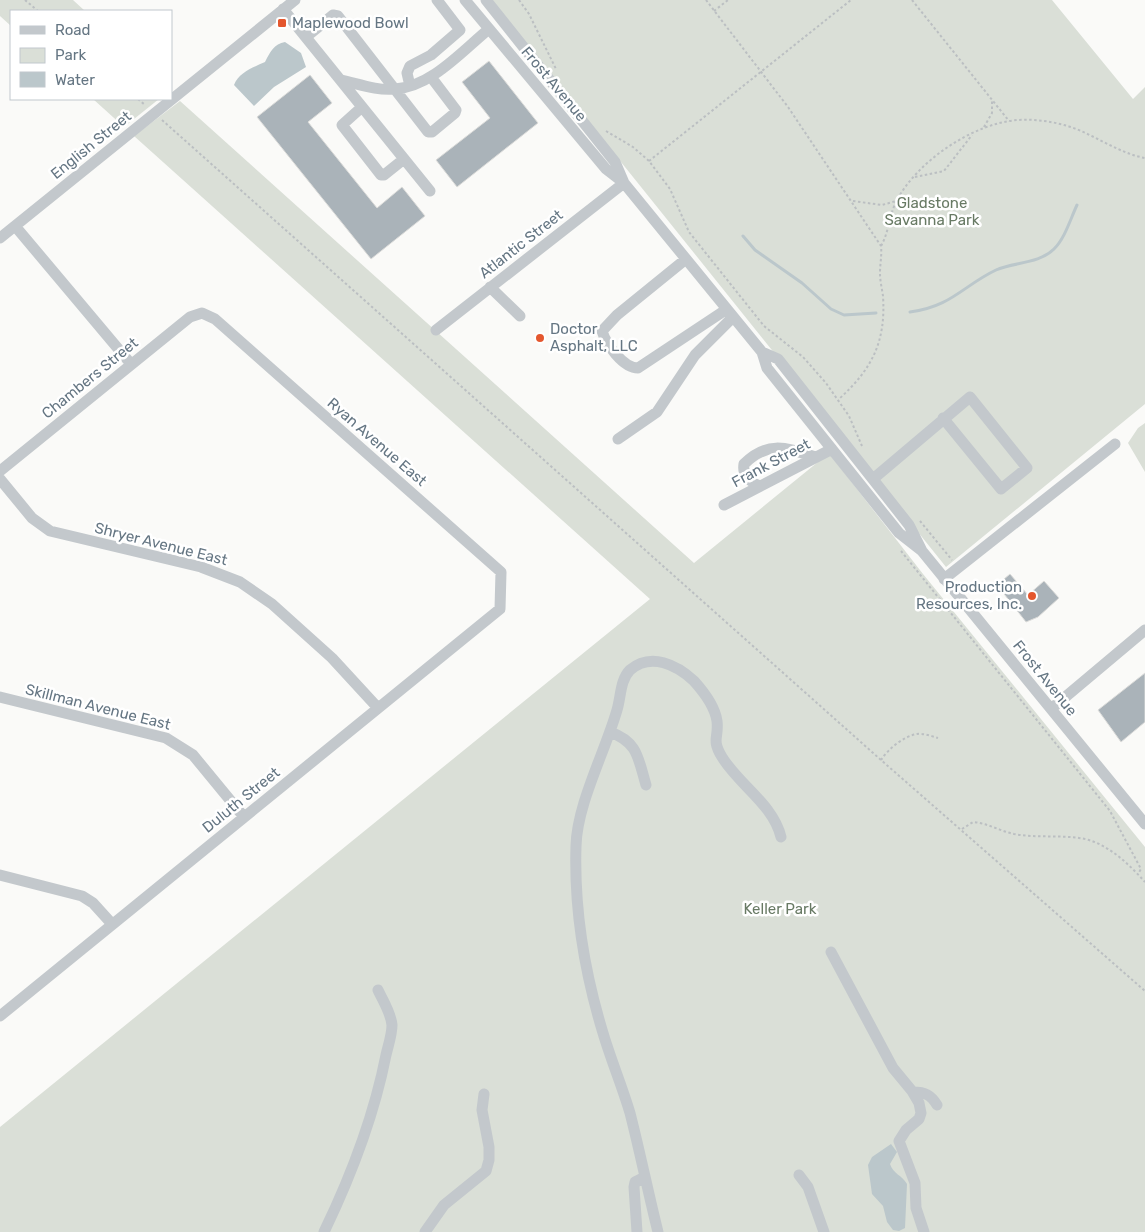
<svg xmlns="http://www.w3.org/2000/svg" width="1145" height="1232" font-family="Rubik,sans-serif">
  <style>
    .green { fill: #dadfd7 }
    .water { fill: #bbc7cb }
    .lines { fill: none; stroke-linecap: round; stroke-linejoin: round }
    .stream { stroke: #bbc7cb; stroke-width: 3 }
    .building { fill: #aab3b9; stroke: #dcdcda }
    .path { stroke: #bbbfc2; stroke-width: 2; stroke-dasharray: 2.5 2.5; stroke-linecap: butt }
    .minor { stroke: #c3c8cc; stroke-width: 11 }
    .poi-dot { fill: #e4572e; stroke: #fff; stroke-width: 2 }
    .labels { text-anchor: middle; stroke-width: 5; stroke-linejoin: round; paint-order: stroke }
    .poi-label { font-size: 15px; fill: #657683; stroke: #fff; text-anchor: start }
    .street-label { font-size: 15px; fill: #657683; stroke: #fff }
    .park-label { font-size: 15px; fill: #687a64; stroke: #fff }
  </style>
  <rect width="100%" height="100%" fill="#fafaf8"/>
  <path class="green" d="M0,0H73L85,11H11V26L0,16Z
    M491,0H1052L1133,99L1145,87V404L946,567Z
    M93,99H159L124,127Z
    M180,101L694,563L829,453L923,574L1145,847V1232H0V1127L650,599L134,136Z
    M1145,423V472L1128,443L1138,428Z"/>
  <path class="water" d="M285,42L301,53L306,67L274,87L254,106L234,85C239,72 254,67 265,62C270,52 274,44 285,42Z
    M891,1144L897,1152L890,1164C893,1174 902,1175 907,1184L905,1228L899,1231L893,1230L887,1222L883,1206L872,1194L868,1165L872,1157Z"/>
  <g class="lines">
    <path class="stream" d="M743,236L755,250L802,283L831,309L844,315L876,313
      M910,312C951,307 964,285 996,270C1014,262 1039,264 1054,249C1065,238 1070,220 1077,205"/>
  </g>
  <path class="building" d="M489,61L538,123L457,187L436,160L490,118L462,82Z
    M310,75L332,103L308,122L377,208L402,187L425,216L371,259L257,117Z
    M1010,574L1028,595L1044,581L1059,598L1038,617L1026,622L997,585Z
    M1145,673V722L1121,742L1098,710Z"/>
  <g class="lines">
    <path class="path" d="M25,0L38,11
      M519,0L529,14L556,69
      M706,0L788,107L881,246C882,255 880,264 880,273C880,281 882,289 883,296C886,342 872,369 839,399
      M912,0L1009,121
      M714,11L728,0
      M138,99L145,105
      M162,120L881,760L1145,991
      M984,127L992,113V101
      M606,131L633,147L649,161L670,189L689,232L764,326L803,357L826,383L849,416L862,446
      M649,161L851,0
      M915,177L944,171L972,135
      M853,201L882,205L896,201
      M881,246C889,232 889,216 896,202C916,162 973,123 1018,120C1034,119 1049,121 1064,125C1091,132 1117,153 1145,158
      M920,521L952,560
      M901,551L1110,811L1141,869L1138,874
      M881,760C888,749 904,736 917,734C923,733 931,736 938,738
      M962,829L973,822C987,823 1000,831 1014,834C1035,838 1057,835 1079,838C1105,841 1128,863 1145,882"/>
    <path class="minor" d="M465,0L606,169L624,183L762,352L778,359L909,525L922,551
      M486,0L615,162L624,183
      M283,9L430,191
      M306,37L333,15L338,16L428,132H432L455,113L456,110L431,77
      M341,80C359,84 377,91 395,89C431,87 462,51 489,29
      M410,86L407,73L410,66L431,55L460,30L437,0
      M362,107L342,125L381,175H384L404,159
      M15,226L131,364
      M0,238L295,0
      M686,259L617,315L602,331C606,344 623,368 638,368L727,309
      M490,287L520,316
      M436,330L624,183
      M762,352L767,368L899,533L922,551L1145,824
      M618,439L657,412L695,355L733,317
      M0,471L190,317L202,313L215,319L501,572L500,609L0,1016
      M0,479L32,518L50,531L201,567L240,582L272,604L332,658L378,708
      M873,479L970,397L1027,468L1001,489L943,418
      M760,486C750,482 742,476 744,464C768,440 787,448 816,457
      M724,505L832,449
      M944,579L1115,444
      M0,697L166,738L193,755L244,817
      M1051,709L1145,630
      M610,732C638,742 638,758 646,785
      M0,875L82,896L93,903L112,924
      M831,952L893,1068L912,1091L919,1103L921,1113L919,1119L906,1130L899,1141L915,1183L916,1208L924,1232
      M913,1092C925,1092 931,1095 937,1105
      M799,1175L808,1187L824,1232
      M324,1232C351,1176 374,1116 386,1055C388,1046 392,1035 392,1025C391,1013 383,1001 378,990
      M425,1232L444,1205L486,1171L489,1160V1147L482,1110L484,1094
      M637,1232L634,1187L635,1182L645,1177
      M658,1232C648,1192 640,1152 630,1113C622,1086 611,1060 603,1033C585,974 574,909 576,846C577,804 605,752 617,710C621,697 620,680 630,670C651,652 677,665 694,681C703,691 715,707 717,721C719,738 711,739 722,757C739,785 773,804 781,837"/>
  </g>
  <g class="poi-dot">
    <rect x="277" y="18" width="10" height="10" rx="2.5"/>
    <circle cx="540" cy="338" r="5"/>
    <circle cx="1032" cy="596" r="5"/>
  </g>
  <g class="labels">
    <g class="poi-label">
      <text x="292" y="28">Maplewood Bowl</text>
      <text x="550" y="334">Doctor<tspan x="550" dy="17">Asphalt, LLC</tspan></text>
      <text x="1022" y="592" text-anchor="end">Production<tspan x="1022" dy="17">Resources, Inc.</tspan></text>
    </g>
    <g class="street-label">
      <text transform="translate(554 84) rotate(50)" y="5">Frost Avenue</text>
      <text transform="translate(91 145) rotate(-39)" y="5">English Street</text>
      <text transform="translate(521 244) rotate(-38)" y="5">Atlantic Street</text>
      <text transform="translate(90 378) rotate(-39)" y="5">Chambers Street</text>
      <text transform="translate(377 442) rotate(41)" y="5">Ryan Avenue East</text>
      <text transform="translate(771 463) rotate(-28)" y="5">Frank Street</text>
      <text transform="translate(161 544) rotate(14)" y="5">Shryer Avenue East</text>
      <text transform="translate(1045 678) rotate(51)" y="5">Frost Avenue</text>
      <text transform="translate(98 707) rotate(14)" y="5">Skillman Avenue East</text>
      <text transform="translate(241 800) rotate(-39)" y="5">Duluth Street</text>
    </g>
    <g class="park-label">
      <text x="932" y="208">Gladstone<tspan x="932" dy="17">Savanna Park</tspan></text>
      <text x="780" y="914">Keller Park</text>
    </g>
  </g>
  <rect x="10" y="10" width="162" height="90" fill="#ffffff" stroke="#c1c8cd"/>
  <rect x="20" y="26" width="25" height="8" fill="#c3c8cc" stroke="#c1c8cd"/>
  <text x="55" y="35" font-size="15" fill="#657683">Road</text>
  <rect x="20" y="48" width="25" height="15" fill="#dadfd7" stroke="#c1c8cd"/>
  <text x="55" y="60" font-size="15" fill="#657683">Park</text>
  <rect x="20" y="72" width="25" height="15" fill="#bbc7cb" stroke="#c1c8cd"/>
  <text x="55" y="85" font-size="15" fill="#657683">Water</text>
</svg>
